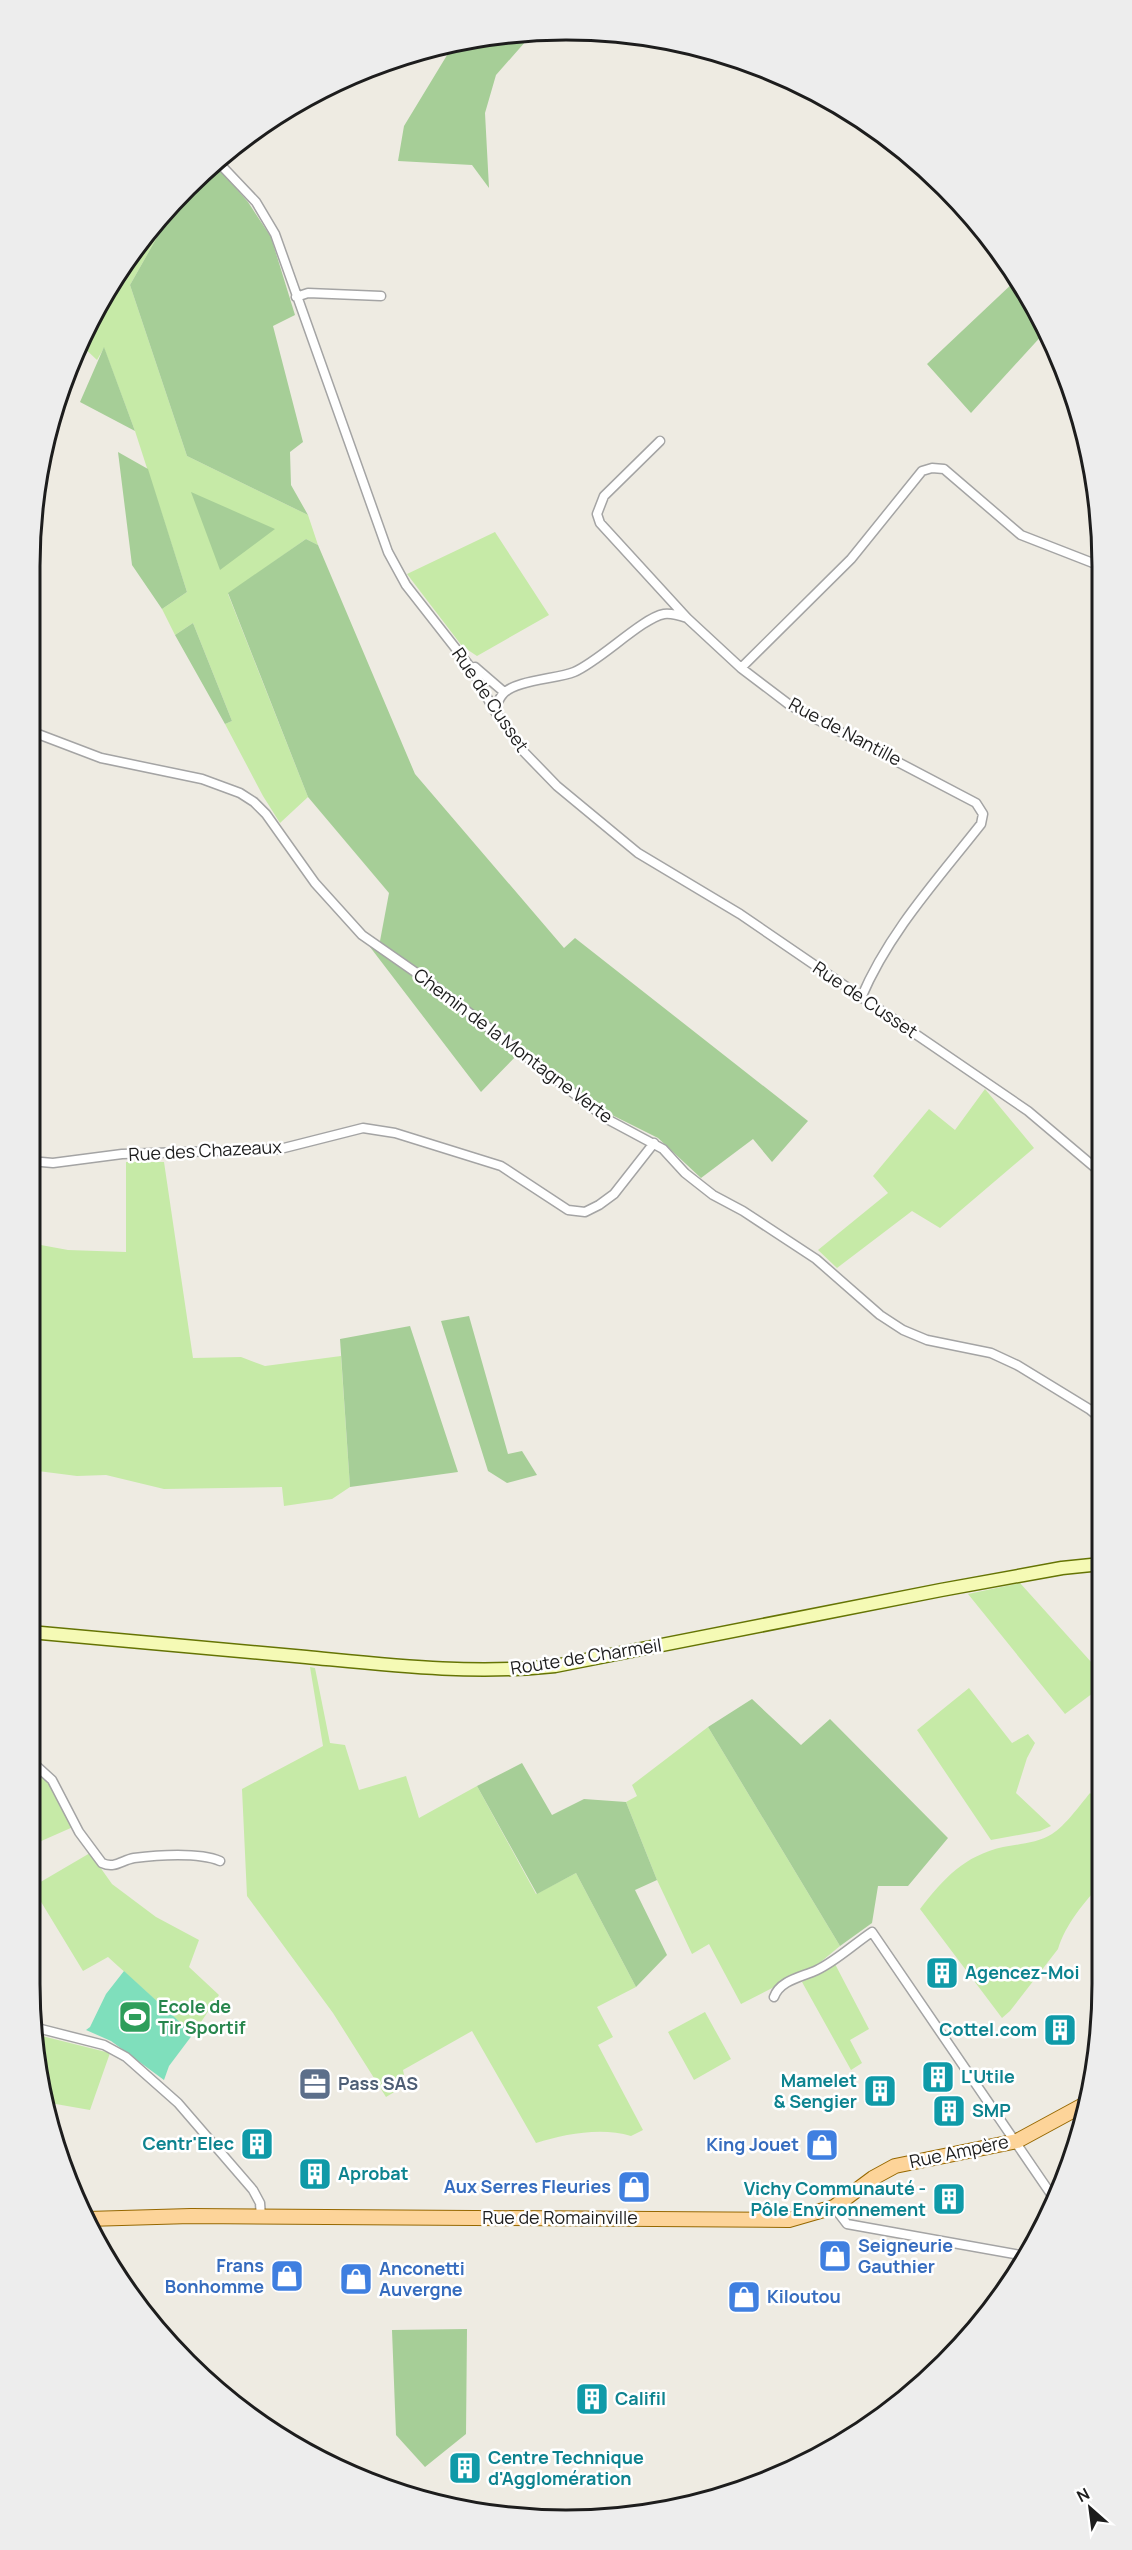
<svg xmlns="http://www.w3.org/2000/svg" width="1132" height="2550" font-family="Manrope,sans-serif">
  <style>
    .grass { fill: #c6eaa7 }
    .forest { fill: #a6ce97 }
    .pitch { fill: #7fdfbc }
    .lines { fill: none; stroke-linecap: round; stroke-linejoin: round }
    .street-casing { stroke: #a4a4a4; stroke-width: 11 }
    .secondary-casing { stroke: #657404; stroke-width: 15 }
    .primary-casing { stroke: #966800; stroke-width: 16 }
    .street { stroke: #fff; stroke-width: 8 }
    .secondary { stroke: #f5fab5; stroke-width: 12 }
    .primary { stroke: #fdd499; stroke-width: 14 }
    .labels { text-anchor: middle; stroke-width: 5; stroke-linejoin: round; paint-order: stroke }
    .street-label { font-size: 18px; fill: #1d1d1d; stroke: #fff }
    .culture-label { font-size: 18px; font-weight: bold; fill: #0d838f; stroke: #fff; text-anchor: start }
    .leisure-label { font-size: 18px; font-weight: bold; fill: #27864d; stroke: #fff; text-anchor: start }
    .service-label { font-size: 18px; font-weight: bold; fill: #4e5e75; stroke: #fff; text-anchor: start }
    .shop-label { font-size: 18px; font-weight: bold; fill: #366cbe; stroke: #fff; text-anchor: end }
    .rim { fill: none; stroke: #1d1d1d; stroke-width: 3 }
  </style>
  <rect width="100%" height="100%" fill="#eeebe2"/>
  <path class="grass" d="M182,193L130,285L187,456L308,515L318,545L306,539L228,594L308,797L280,823L263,796L225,724L232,721L193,623L175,635L162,609L187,592L135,431L104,348L97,360L80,344L120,269Z
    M495,532L549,615L477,656L462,646L407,574Z
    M985,1089L1034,1148L940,1228L912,1211L837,1268L818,1250L888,1193L873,1176L929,1109L955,1130Z
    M126,1162H164L193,1358L241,1357L265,1366L341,1356L350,1487L332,1499L284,1506L282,1487L164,1489L106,1475L77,1476L30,1470V1243L68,1250L126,1252Z
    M1020,1583L1101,1673V1687L1065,1714L968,1594Z
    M310,1667L315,1668L330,1743L345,1745L359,1790L406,1776L419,1818L477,1786L536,1894L576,1873L636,1987L597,2007L613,2037L598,2045L643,2130L631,2136C601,2127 565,2134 536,2143L472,2031L403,2070L406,2085L386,2097L333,2013L247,1896L242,1789L323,1746Z
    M969,1688L1012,1743L1028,1734L1035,1743L1027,1758L1016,1793L1051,1826L1040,1831L991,1840L917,1730Z
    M708,1727L840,1946L817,1965L741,2004L709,1944L692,1954L657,1880L626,1802L637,1796L632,1785Z
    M37,1775L48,1780L73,1827L30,1846V1777Z
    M1090,1793L1101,1804L1102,1883C1085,1901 1065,1925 1058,1949L1010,2011L1002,2018L920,1909C944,1878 964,1856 1003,1847C1019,1844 1038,1843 1052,1834C1065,1826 1080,1805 1090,1793Z
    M90,1853L112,1884L156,1917L199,1940L189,1967L219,1995L193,2034L108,1957L83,1971L32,1887Z
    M835,1964L869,2029L850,2040L862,2063L851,2070L802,1982Z
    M705,2012L731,2059L694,2080L668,2032Z
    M38,2035L110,2053L90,2110L50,2103Z"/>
  <path class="forest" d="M533,33L496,75L485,113L489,188L472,165L398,161L404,126L455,42Z
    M215,164L248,202L271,237L295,315L273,326L303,442L290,452L291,485L308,515L187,456L130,285L182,193Z
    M1015,281L1045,332L971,413L927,364Z
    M104,347L135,431L80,402Z
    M118,452L148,469L187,592L162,609L132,565Z
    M191,492L275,529L220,570Z
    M306,539L318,545L415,774L564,948L575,938L808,1121L772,1162L753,1139L701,1178L658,1138L608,1113L523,1049L481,1092L370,947L380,941L389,893L308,797L228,593Z
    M193,623L232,721L225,724L175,635Z
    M469,1316L508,1454L522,1451L537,1475L507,1483L488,1471L441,1321Z
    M410,1326L458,1472L350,1487L340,1339Z
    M752,1699L801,1745L830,1719L948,1838L908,1886H878L872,1923L840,1946L708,1727Z
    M522,1763L552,1815L584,1799L626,1802L657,1880L635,1890L667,1955L636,1987L576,1873L537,1894L477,1786Z
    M467,2329L466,2434L425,2467L396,2435L392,2330Z"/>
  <path class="pitch" d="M124,1971L193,2034L169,2066L164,2080L111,2041L86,2030L90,2027L106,1994Z"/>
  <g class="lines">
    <g class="street-casing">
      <path id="street" d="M218,162L256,202L275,234L388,552L406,585L471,668L494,710L524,752L557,786L638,853L740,914L1028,1111L1099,1171
        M296,297L308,293L381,296
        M660,441L604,496L597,514L600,523L687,618
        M471,668L475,667L504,692
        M741,668L851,559L922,471L932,468L944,469L1021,535L1098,565
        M494,710C497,705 499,698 503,694C515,680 557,679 574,672C600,661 642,618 664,614C671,613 681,616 687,618L741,668L791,706L976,803L983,814L981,824C937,880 889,932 861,998
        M30,731L101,758L202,779L240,793L254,802L266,814L315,883L362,935L428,981L607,1119L663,1149L685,1173L713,1195L743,1211L816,1259L880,1315L903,1330L927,1340L991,1353L1017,1365L1089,1409L1100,1418
        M30,1161L53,1163L122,1154L280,1149L363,1128L395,1133L501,1166L568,1210L585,1212L599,1205L614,1194L654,1143
        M30,1760L52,1780L79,1832L102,1863C115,1869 122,1860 134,1858C157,1855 199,1852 220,1861
        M774,1997C780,1980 802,1977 817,1970C836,1961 854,1944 872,1932L1055,2200
        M37,2028L104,2045L126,2057L178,2103L253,2190L260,2203L261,2217
        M834,2207L847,2224L1020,2255"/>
    </g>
    <g class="secondary-casing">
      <path id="secondary" d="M30,1632C122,1640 214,1649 306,1657C389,1665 471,1675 555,1666L941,1590L1062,1568L1101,1564"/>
    </g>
    <g class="primary-casing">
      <path id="primary" d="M87,2219L191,2216L789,2220L834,2207L873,2178L895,2166L1017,2141L1087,2103"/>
    </g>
    <use href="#street" class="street"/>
    <use href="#secondary" class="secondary"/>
    <use href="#primary" class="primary"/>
  </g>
  <defs>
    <g id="building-square" transform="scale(1.725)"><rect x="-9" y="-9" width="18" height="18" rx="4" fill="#0f9aa8" stroke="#fff"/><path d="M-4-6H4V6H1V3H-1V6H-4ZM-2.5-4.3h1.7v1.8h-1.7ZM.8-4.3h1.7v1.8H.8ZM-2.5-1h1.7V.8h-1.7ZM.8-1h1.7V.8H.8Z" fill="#fff"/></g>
    <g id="stadium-square" transform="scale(1.725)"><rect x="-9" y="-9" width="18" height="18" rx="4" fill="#2e9e5b" stroke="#fff"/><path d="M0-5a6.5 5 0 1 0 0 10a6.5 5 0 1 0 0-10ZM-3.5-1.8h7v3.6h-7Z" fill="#fff"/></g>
    <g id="office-square" transform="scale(1.725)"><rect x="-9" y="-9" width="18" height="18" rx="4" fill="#5c6f8a" stroke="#fff"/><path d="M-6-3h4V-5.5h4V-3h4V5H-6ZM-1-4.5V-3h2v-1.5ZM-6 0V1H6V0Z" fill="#fff"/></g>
    <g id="shop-square" transform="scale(1.725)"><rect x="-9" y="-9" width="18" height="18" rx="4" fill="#3f7fe0" stroke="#fff"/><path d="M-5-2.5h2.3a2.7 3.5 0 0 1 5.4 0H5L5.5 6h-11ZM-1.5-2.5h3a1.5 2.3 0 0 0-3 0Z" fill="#fff"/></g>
  </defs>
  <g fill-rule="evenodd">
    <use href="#building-square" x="942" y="1973"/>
    <use href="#stadium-square" x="135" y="2017"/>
    <use href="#building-square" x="1060" y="2030"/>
    <use href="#building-square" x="938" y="2077"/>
    <use href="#office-square" x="315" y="2084"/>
    <use href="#building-square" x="880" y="2091"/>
    <use href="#building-square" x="949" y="2111"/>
    <use href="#building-square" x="257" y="2144"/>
    <use href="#shop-square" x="822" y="2145"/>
    <use href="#building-square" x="315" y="2174"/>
    <use href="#shop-square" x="634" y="2187"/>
    <use href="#building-square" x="949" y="2199"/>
    <use href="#shop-square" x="835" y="2256"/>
    <use href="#shop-square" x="287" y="2276"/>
    <use href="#shop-square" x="356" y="2279"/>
    <use href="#shop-square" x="744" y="2297"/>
    <use href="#building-square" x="592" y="2399"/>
    <use href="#building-square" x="465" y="2468"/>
  </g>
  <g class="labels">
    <g class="street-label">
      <text transform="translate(490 700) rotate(56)" y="6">Rue de Cusset</text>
      <text transform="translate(845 732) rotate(28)" y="6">Rue de Nantille</text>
      <text transform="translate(865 1000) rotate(34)" y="6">Rue de Cusset</text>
      <text transform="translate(513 1046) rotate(37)" y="6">Chemin de la Montagne Verte</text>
      <text transform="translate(205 1151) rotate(-3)" y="6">Rue des Chazeaux</text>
      <text transform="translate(586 1657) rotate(-9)" y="6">Route de Charmeil</text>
      <text transform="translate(959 2152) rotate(-12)" y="6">Rue Ampère</text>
      <text x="560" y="2224">Rue de Romainville</text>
    </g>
    <g class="culture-label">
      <text x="965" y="1979">Agencez-Moi</text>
      <text x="1037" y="2036" text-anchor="end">Cottel.com</text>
      <text x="961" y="2083">L'Utile</text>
      <text x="857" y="2087" text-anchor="end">Mamelet<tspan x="857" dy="21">&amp; Sengier</tspan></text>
      <text x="972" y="2117">SMP</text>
      <text x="234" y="2150" text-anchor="end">Centr'Elec</text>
      <text x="338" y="2180">Aprobat</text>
      <text x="926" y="2195" text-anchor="end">Vichy Communauté -<tspan x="926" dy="21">Pôle Environnement</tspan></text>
      <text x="615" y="2405">Califil</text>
      <text x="488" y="2464">Centre Technique<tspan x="488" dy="21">d'Agglomération</tspan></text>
    </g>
    <g class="leisure-label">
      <text x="158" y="2013">Ecole de<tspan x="158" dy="21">Tir Sportif</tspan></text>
    </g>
    <g class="service-label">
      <text x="338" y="2090">Pass SAS</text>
    </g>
    <g class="shop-label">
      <text x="799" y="2151">King Jouet</text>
      <text x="611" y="2193">Aux Serres Fleuries</text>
      <text x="858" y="2252" text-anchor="start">Seigneurie<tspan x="858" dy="21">Gauthier</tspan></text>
      <text x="264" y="2272">Frans<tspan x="264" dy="21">Bonhomme</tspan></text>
      <text x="379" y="2275" text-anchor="start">Anconetti<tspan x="379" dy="21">Auvergne</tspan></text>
      <text x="767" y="2303" text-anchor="start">Kiloutou</text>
    </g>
  </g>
  <path d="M0 0H1132V2550H0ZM566 40H566A526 526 0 0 1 1092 566V1984A526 526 0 0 1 566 2510H566A526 526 0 0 1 40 1984V566A526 526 0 0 1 566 40Z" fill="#ededed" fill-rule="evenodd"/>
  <path class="rim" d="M566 40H566A526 526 0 0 1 1092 566V1984A526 526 0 0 1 566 2510H566A526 526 0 0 1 40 1984V566A526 526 0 0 1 566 40Z"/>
  <g transform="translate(1090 2508) rotate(332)" stroke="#ffffff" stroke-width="4.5" paint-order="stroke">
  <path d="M0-4.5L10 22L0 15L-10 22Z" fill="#1d1d1d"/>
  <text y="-9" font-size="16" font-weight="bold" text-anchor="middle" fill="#1d1d1d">N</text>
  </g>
</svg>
